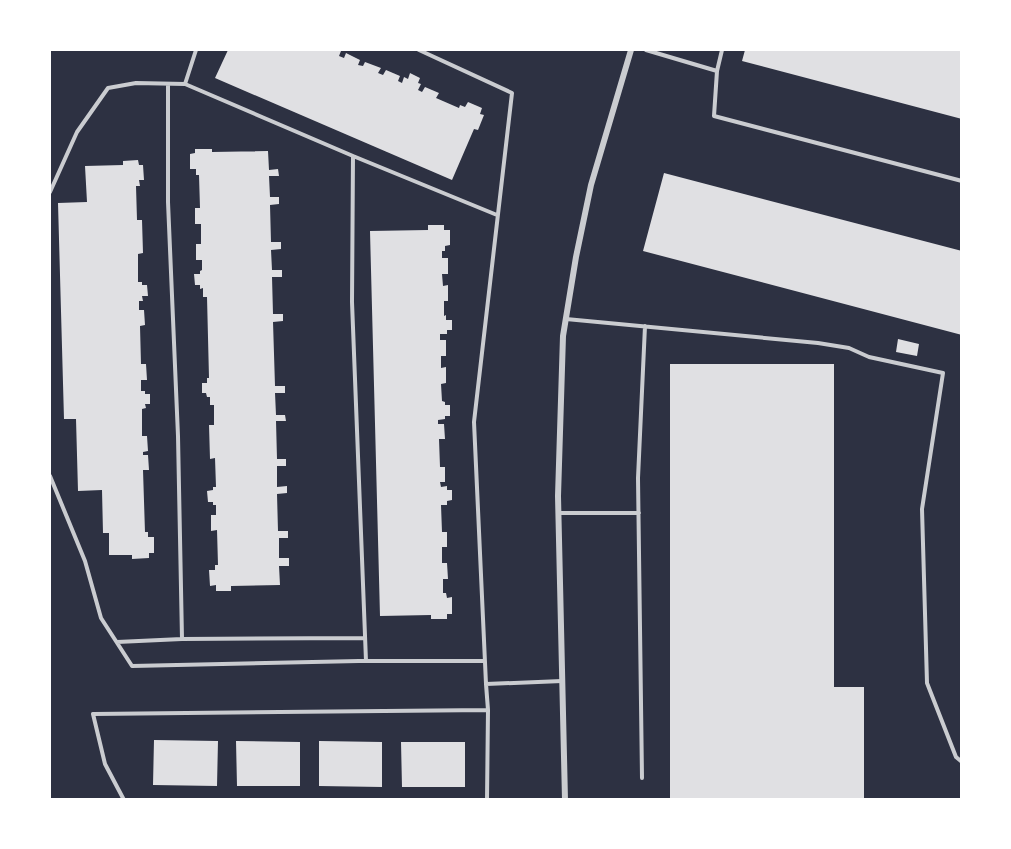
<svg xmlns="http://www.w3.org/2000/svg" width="1011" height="849" font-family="Barlow,sans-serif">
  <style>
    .building { fill: #e0e0e3 }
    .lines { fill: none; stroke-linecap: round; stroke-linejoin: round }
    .service { stroke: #caccd0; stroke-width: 4 }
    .minor { stroke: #caccd0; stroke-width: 6 }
  </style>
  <rect width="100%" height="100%" fill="#2d3142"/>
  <path class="building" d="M228,50H338L341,51L339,56L344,58L346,53L360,60L358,65L363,66L365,62L381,68L378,73L383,75L386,70L400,76L398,81L402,83L404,77L408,79L410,73L420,78L418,83L421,84L418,90L422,92L425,87L439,93L436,98L459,108L460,105L465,107L468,102L482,108L480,114L484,115L478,130L474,129L452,180L215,78Z
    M745,50H962V119L742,61Z
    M195,149H212V152L268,151L269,170L278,169L279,176H269L270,197H279V204L270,205L271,242H281V249L271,250L272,270H282V277H272L273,314H283V321L273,322L275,386H285V393H275L276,415H285L286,421H276L277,459H286V466H277V487L287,486V493L277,494L278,531H288V538H279V558H289V566H279L280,585L231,586V591H216V585L210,586L209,570H215V565H218L217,530L211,531V515H216V505H213V502H208L207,491L213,490V487H216L215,458L210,459L209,425H214V405H210V397H207L206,393H202V383H207V378H209L207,297H203V288L200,289V285H195L194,274H200V271L202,270V260H196V244H201V224H195V208H200L199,175H196V169H190V154L195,153Z
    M138,160L139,165H143L144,180H139L140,186H136L137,220H142L143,253L138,254V282H142V285H147L148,296H142L143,301H139V310H144L145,325L140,326L141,364H146L147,380H141V391H145V394H150V404H145L146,408L142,409V436H147L148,451L143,452V455H148L149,470H143L145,532H148V537H154V553H149V558L132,559V555H109V533H103L102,490L78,491L76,419H64L58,203L87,202L85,166L123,165V161Z
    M664,173L962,251V335L643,251Z
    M428,225H444V230H450V245L445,246V251H442V258H448V274H442L443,286L448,285V301H444V316L446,315V320H452V330H447V334H440V340H446V356H441V368L446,367V383L441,384L442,401L445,402V405H450V416H445V419L438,420V424H444L445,439H439L440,467H445V482H440L441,487L447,486V490H452V500L447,501V505H441L442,532H447V547H442V563H447L448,579H443V593H446L447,598L452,597V614H447V619H431V615L380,616L370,231L428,230Z
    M898,339L919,344L917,356L896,352Z
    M670,364H834V687H864V800H670Z
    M154,740L218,741L217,786L153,785Z
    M236,741L300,742V786H237Z
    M319,741L382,742V787L319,786Z
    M401,742H465V787H402Z"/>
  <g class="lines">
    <path class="service" d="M419,50L512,93L474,422L486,684
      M646,50L717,71L722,50
      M717,71L714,116L962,181
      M168,84V202L178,436L182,639
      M185,84L353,156L352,302L366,661
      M353,156L497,215
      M50,192L77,132L108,88L136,83L185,84L196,50
      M566,319L818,343L849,348L869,357L943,373L922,509L927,683L956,757L962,762
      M50,476L85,561L101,618L132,666L359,661H485
      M558,513H639
      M117,642L182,639L365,638
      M642,778L638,478L645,326
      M124,800L105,764L93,714L488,710L486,684L562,681
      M487,800L488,710"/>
    <path class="minor" d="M565,800L558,496L563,336L576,257L591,185L631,50"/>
  </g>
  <rect width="1011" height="849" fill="none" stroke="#ffffff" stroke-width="102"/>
</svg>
